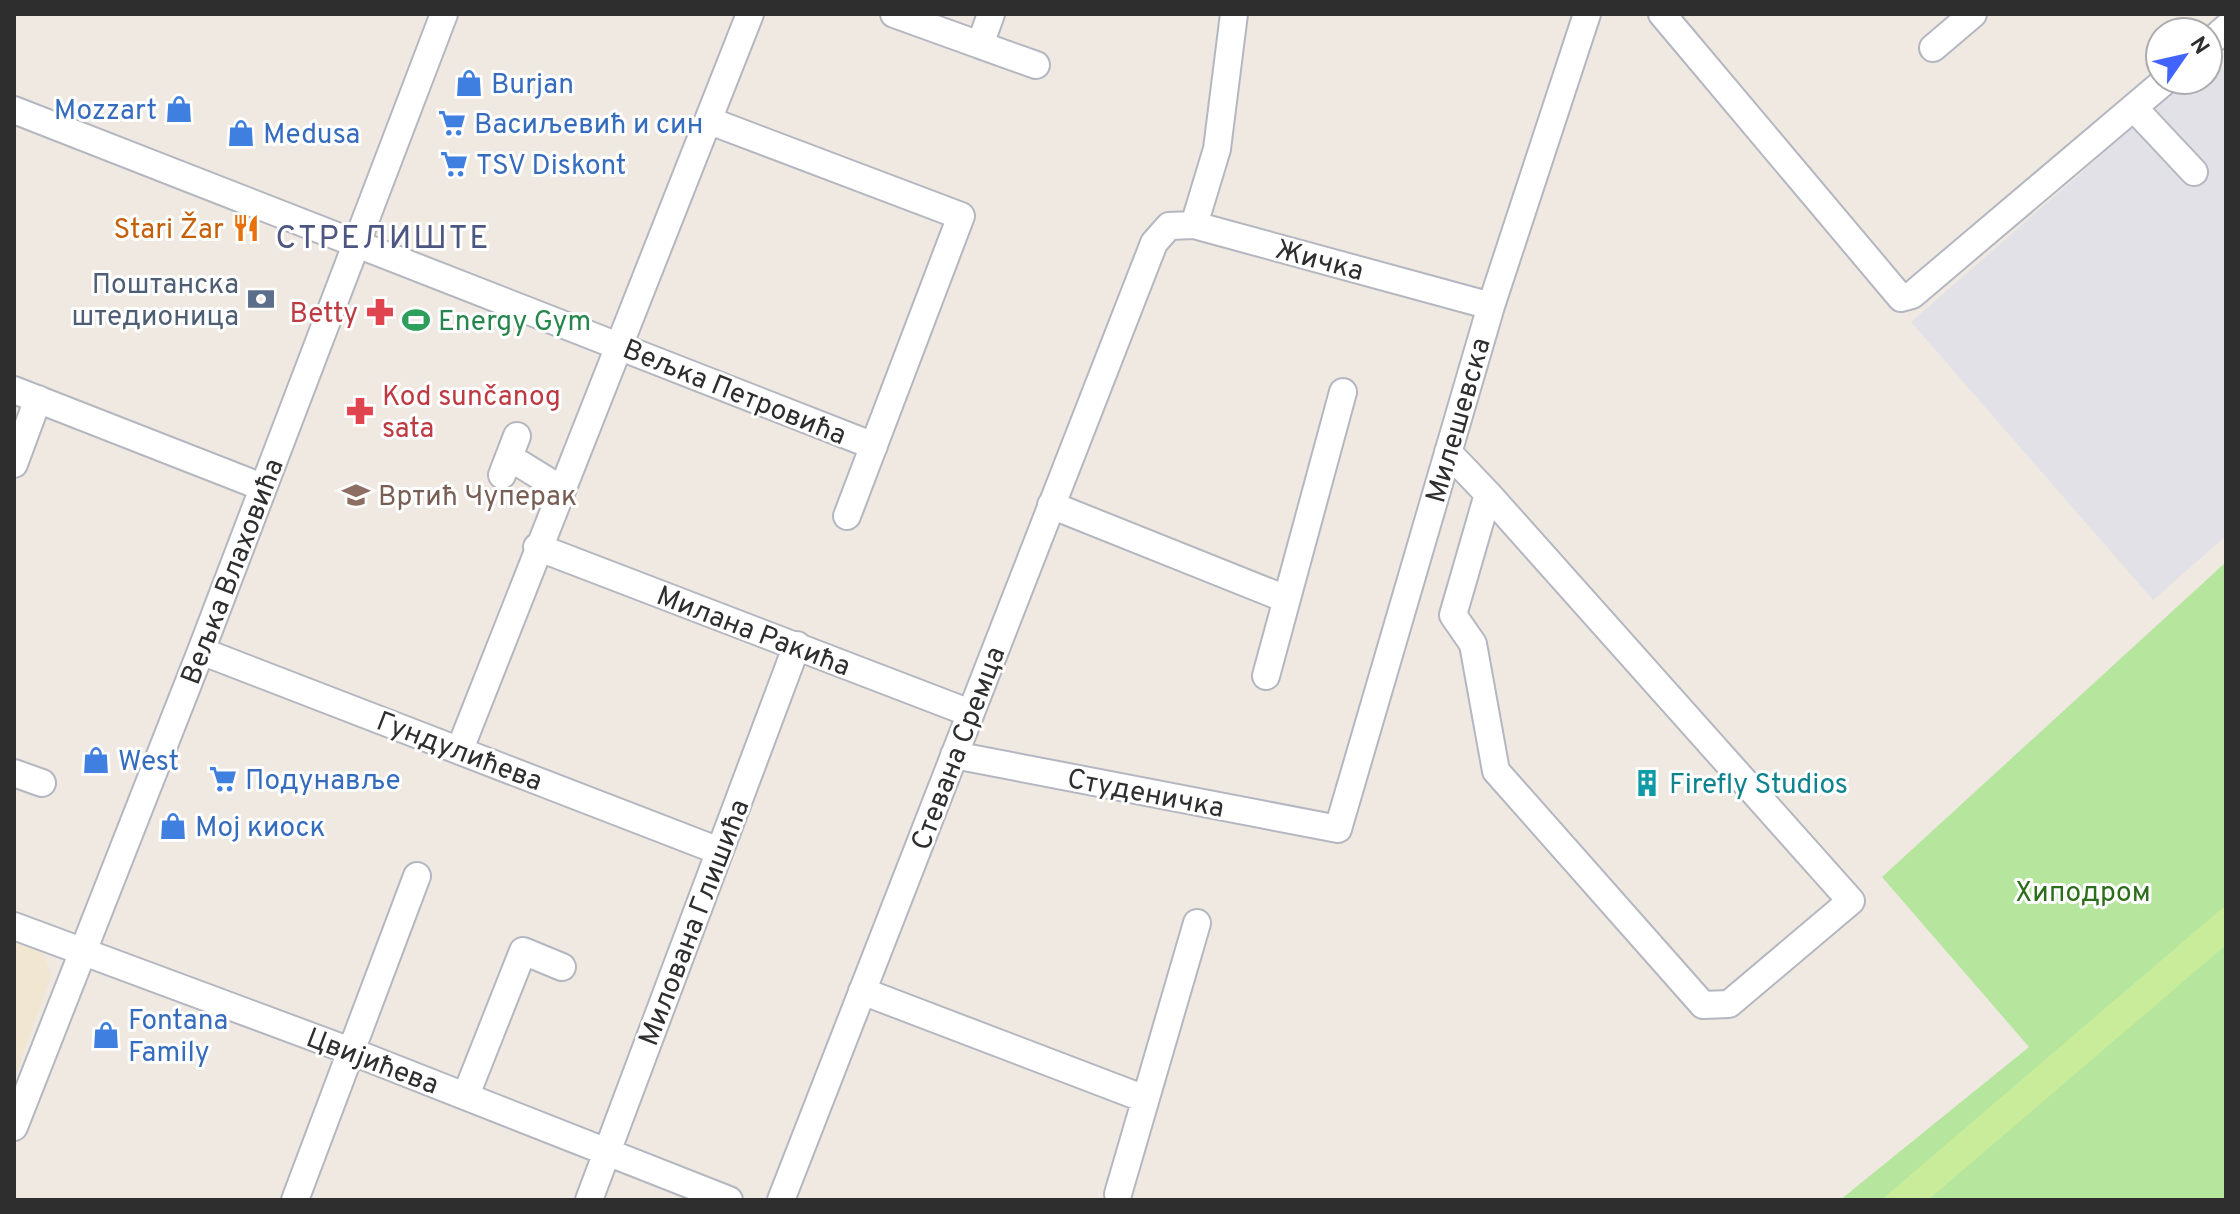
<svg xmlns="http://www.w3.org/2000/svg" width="2240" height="1214" font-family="Overpass,sans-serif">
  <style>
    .industrial { fill: #e3e1e8 }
    .education { fill: #f0e6d1 }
    .green { fill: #b6e59e }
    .pitch { fill: #c9ec9a }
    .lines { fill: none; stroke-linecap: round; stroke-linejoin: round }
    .minor-casing { stroke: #b4b7c1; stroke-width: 30 }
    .minor { stroke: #fff; stroke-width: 26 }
    .labels { text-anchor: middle; stroke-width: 6; stroke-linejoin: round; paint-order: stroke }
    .shop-label { font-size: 28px; fill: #366cbe; stroke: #fff; text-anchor: start }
    .food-label { font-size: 28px; fill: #c56008; stroke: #fff; text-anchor: end }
    .street-label { font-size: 28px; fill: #2e2e2e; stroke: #fff }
    .service-label { font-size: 28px; fill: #4e5e75; stroke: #fff; text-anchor: end }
    .health-label { font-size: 28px; fill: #be3a42; stroke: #fff; text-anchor: end }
    .leisure-label { font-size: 28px; fill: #27864d; stroke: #fff; text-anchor: start }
    .education-label { font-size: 28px; fill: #785e54; stroke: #fff; text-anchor: start }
    .culture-label { font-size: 28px; fill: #0d838f; stroke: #fff; text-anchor: start }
    .park-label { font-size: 28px; fill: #2c6e1b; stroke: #fff }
    .quarter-label { font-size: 32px; letter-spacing: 2px; fill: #4d5680; stroke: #fff }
  </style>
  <rect width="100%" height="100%" fill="#efe9e1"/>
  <path class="industrial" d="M2213,57L2226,72V536L2153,600L1911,322L2187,80H2208V62Z"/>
  <path class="education" d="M14,936L41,946L51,976L14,1079Z"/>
  <path class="green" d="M2226,562V1200H1840L2029,1047L1882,877Z"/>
  <path class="pitch" d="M2226,905V945L1928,1200H1881Z"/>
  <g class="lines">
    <g class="minor-casing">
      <path id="minor" d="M894,14L980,45L991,14
        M1662,14L1901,298L1912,295L2166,80
        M2208,44L2226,28
        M980,45L1036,65
        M1933,48L1973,14
        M2134,108L2194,172
        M14,110L874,446
        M710,121L961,216L847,516
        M1194,225L1217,149L1234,14
        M14,390L262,487
        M1448,452L1488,494L1851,901L1729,1004L1703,1005L1496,771L1473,644L1453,615L1488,494
        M509,457L561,489
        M14,464L38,399
        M502,475L517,436
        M1051,505L1286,599
        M537,547L970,713
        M201,651L719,851
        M1266,676L1343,392
        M460,749L750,14
        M954,755L1338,829L1491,306L1587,14
        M14,773L42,783
        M14,926L353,1052L729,1200
        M862,991L1145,1099
        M466,1095L523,951L562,967
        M14,1127L201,651L444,14
        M1118,1194L1197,923
        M295,1200L417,876
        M589,1200L797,645
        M781,1200L1154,243L1169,226L1194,225L1491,306"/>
    </g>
    <use href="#minor" class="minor"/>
  </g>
  <defs>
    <g id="shop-bare" transform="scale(2.16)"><path d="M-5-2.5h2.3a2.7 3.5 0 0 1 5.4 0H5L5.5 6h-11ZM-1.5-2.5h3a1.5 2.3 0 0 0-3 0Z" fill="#3f7fe0" stroke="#fff" stroke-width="2.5" paint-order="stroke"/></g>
    <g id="supermarket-bare" transform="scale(2.16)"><path d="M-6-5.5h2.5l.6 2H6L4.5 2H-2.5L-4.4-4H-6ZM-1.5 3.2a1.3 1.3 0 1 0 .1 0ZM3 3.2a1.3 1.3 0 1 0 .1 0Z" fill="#3f7fe0" stroke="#fff" stroke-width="2.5" paint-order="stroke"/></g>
    <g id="restaurant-bare" transform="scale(2.16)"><path d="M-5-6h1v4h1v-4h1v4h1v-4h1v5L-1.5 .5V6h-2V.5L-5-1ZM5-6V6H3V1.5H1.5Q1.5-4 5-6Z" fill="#e8710a" stroke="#fff" stroke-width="2.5" paint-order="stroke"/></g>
    <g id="bank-bare" transform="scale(2.16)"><path d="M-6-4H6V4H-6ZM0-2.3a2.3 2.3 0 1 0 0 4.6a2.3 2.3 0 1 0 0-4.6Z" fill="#5c6f8a" stroke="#fff" stroke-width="2.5" paint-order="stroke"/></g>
    <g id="pharmacy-bare" transform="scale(2.16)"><path d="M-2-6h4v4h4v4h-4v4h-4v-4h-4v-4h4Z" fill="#e0444e" stroke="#fff" stroke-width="2.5" paint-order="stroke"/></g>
    <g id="stadium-bare" transform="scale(2.16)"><path d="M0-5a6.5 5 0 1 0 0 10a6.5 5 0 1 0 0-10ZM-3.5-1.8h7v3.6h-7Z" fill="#2e9e5b" stroke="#fff" stroke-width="2.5" paint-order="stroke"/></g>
    <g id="school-bare" transform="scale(2.16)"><path d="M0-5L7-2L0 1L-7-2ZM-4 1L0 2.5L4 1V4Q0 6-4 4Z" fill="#8d6e63" stroke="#fff" stroke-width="2.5" paint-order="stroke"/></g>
    <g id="building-bare" transform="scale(2.16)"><path d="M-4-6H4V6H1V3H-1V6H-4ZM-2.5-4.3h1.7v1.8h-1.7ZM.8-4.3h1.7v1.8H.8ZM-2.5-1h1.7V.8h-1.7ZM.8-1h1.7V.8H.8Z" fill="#0f9aa8" stroke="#fff" stroke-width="2.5" paint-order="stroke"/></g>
  </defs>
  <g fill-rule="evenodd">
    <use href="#shop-bare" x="469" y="83"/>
    <use href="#shop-bare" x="179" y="109"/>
    <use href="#supermarket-bare" x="452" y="123"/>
    <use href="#shop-bare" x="241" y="133"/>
    <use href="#supermarket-bare" x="454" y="164"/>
    <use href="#restaurant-bare" x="246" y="228"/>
    <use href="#bank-bare" x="261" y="299"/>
    <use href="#pharmacy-bare" x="380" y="312"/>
    <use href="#stadium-bare" x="416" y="320"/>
    <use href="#pharmacy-bare" x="360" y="411"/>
    <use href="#school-bare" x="356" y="495"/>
    <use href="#shop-bare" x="96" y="760"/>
    <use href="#supermarket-bare" x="223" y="779"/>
    <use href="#building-bare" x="1647" y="783"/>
    <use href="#shop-bare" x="173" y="826"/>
    <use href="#shop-bare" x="106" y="1035"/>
  </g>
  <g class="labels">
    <g class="shop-label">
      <text x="491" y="93">Burjan</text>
      <text x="157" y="119" text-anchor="end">Mozzart</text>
      <text x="474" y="133">Васиљевић и син</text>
      <text x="263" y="143">Medusa</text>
      <text x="476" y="174">TSV Diskont</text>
      <text x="118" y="770">West</text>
      <text x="245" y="789">Подунавље</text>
      <text x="195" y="836">Мој киоск</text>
      <text x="128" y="1029">Fontana<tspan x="128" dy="32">Family</tspan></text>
    </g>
    <g class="food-label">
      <text x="224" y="238">Stari Žar</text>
    </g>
    <g class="street-label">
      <text transform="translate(1320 259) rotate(15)" y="10">Жичка</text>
      <text transform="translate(735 391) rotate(22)" y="10">Вељка Петровића</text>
      <text transform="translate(1457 420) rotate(-74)" y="10">Милешевска</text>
      <text transform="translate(231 571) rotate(-69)" y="10">Вељка Влаховића</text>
      <text transform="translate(754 630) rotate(21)" y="10">Милана Ракића</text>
      <text transform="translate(957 748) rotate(-69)" y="10">Стевана Сремца</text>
      <text transform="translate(460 750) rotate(21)" y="10">Гундулићева</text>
      <text transform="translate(1146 792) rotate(11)" y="10">Студеничка</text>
      <text transform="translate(693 922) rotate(-69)" y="10">Милована Глишића</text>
      <text transform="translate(373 1060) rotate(21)" y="10">Цвијићева</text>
    </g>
    <g class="service-label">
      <text x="239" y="293">Поштанска<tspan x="239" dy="32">штедионица</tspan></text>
    </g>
    <g class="health-label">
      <text x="358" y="322">Betty</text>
      <text x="382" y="405" text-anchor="start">Kod sunčanog<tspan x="382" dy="32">sata</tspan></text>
    </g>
    <g class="leisure-label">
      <text x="438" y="330">Energy Gym</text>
    </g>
    <g class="education-label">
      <text x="378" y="505">Вртић Чуперак</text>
    </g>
    <g class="culture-label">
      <text x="1669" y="793">Firefly Studios</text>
    </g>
    <g class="park-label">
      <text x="2083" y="901">Хиподром</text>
    </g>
    <g class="quarter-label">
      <text x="383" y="248">СТРЕЛИШТЕ</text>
    </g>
  </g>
  <rect width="2240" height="1214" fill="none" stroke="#2e2e2e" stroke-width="32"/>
  <g transform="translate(2184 56) rotate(56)"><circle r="38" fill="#ffffff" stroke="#ababab" stroke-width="2"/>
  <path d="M0-6L14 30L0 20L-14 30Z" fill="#4264fb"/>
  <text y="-12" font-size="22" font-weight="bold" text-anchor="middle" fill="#2e2e2e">N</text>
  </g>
</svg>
